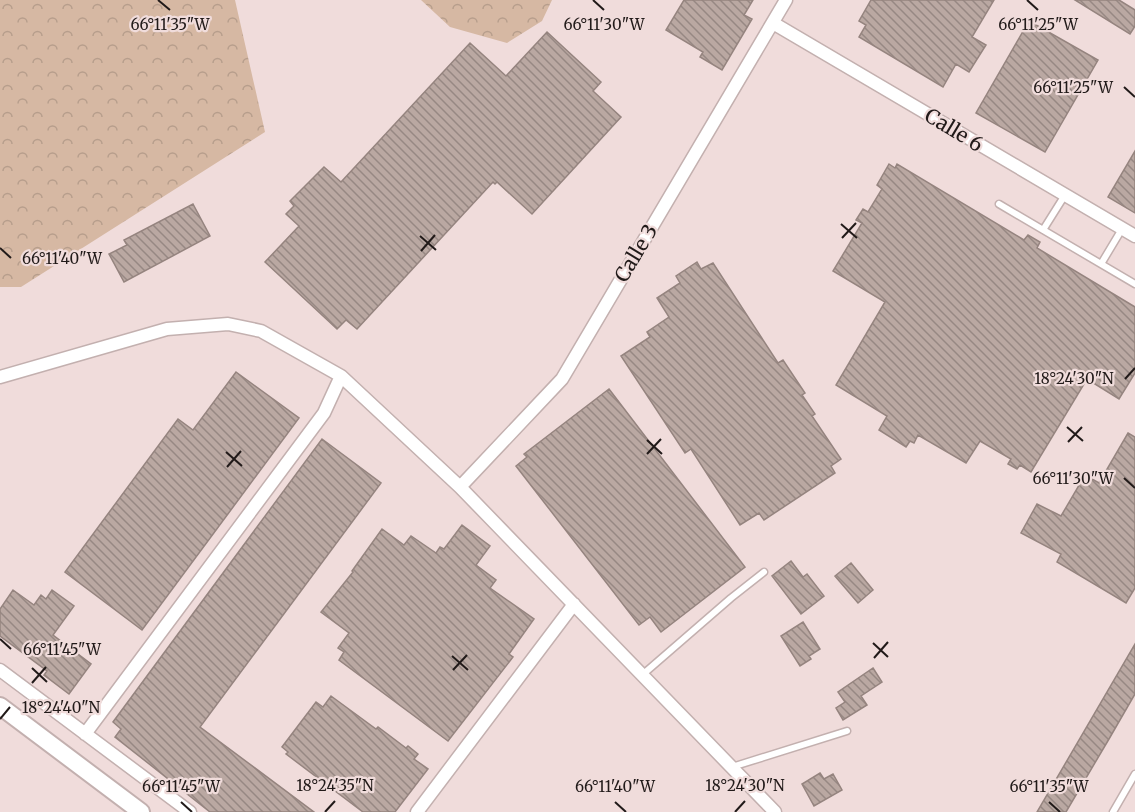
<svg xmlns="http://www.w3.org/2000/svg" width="1135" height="812" font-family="Merriweather,serif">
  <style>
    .forest { fill: url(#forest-crowns) }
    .building { fill: url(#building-back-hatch); stroke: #95847f; stroke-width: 1.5 }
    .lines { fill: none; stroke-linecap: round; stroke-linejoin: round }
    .lane-casing { stroke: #c3b0af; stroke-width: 9 }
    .street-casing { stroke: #c3b0af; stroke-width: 15 }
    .secondary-casing { stroke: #c3b0af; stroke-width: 20 }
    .lane { stroke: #fff; stroke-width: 6 }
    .street { stroke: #fff; stroke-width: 12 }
    .secondary { stroke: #fff; stroke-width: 16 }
    .ticks { fill: none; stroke: #211a19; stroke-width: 2 }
    .labels { text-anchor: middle; stroke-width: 4.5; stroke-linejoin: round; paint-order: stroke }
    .street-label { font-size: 20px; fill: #211a19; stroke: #f0dcdb }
    .ticks-label { font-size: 15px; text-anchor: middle; fill: #211a19; stroke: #f0dcdb; stroke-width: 4.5; stroke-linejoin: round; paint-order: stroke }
  </style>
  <defs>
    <pattern id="forest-crowns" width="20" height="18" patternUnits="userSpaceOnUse" patternTransform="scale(1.5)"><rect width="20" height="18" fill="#d6b8a3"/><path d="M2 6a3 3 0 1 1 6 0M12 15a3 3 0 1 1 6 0" fill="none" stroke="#b79e8c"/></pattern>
    <pattern id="building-back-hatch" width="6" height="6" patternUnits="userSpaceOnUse" patternTransform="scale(1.5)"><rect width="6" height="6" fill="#baa8a2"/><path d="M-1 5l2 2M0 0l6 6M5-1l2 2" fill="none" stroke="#978883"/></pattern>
  </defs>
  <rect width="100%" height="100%" fill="#f0dcdb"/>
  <path class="forest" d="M0,0H235L265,132L21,287H0Z
    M421,0H552L542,21L507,43L450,27Z"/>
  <path class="building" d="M684,0H753L744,15L752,19L722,70L700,57L703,52L666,30Z
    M871,0H994L972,37L986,45L969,72L956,64L943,87L859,37L866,25L859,21Z
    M1075,0H1119L1135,10V26L1130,34Z
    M1029,21L1098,60L1045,152L976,113Z
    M547,32L601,82L593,91L621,117L532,214L497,182L495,184L493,182L357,329L346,320L337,329L265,262L299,226L286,214L294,206L290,201L324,167L341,182L470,43L506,76Z
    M1135,151V213L1108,197Z
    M889,164L895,168L897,164L1024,240L1028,235L1040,242L1037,248L1135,307V373L1119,399L1087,379L1031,472L1020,465L1017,469L1008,464L1011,459L980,441L966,463L918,435L914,443L910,441L906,447L879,430L887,416L836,385L885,302L833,271L862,223L856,220L863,209L868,212L882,189L877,185Z
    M193,204L210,236L124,282L109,254L127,245L124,240Z
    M697,262L701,269L713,263L778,363L783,360L805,393L802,395L815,414L812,416L841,459L831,466L835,473L764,520L759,513L740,525L691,449L685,453L621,356L650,337L647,332L669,317L657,298L680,283L676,276Z
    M236,372L299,418L142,630L65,572L178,419L193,430Z
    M609,389L745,567L661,632L650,617L639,625L516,466L527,457L524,454Z
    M1128,433L1135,437V588L1126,603L1057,562L1061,554L1021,533L1037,504L1061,516L1085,475L1099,483Z
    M322,439L381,483L200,727L314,812H210L115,737L121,729L113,722Z
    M462,525L490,546L476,565L496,580L490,588L534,619L509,654L513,657L448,741L339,660L344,652L338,648L349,633L321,612L353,572L352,571L382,529L404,545L411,536L436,553L440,547L444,549Z
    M791,561L803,577L807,574L824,596L801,614L772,576Z
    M851,563L873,590L858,603L835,576Z
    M13,590L34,605L41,595L46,599L52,590L74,606L53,635L91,664L69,694L44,675L47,671L0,636V609Z
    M803,622L820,649L809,656L811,659L800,666L781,636Z
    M1135,644V694L1109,739L1066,812H1037Z
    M873,668L882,682L861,696L867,705L843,720L836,708L845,702L838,692Z
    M331,696L376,729L378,727L406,748L408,746L418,754L414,759L428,769L395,812H363L286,754L288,752L282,747L316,702L323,707Z
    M820,773L824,779L833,774L842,790L814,806L802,784Z"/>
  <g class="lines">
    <g class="lane-casing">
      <path id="lane" d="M999,204L1135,284
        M1043,230L1065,195
        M1101,264L1122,229
        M641,676L731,598L764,572
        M732,767L847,731
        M1113,812L1135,774"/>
    </g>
    <g class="street-casing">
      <path id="street" d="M773,23L1135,236
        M0,377L167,329L228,324L261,331L341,376L460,487L775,812
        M460,487L562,379L786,0
        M0,670L190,812
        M85,734L324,413L341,376
        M417,812L574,604"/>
    </g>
    <g class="secondary-casing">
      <path id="secondary" d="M0,706L141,812"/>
    </g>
    <use href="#lane" class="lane"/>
    <use href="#street" class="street"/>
    <use href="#secondary" class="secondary"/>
  </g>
  <path class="ticks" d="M158,0L170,10M593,0L604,10M1027,0L1038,10M1124,87L1135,97M841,224L857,238M420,236L436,250M842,238L856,223M0,248L11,258M421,251L435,235M1125,379L1135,368M1067,427L1083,441M647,440L662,454M1068,442L1082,427M226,452L242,466M647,454L661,439M227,467L241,451M1124,478L1135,488M0,639L11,649M873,643L888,657M452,656L468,670M874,658L888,642M32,668L47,682M453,670L467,655M32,683L46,667M0,719L10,707M181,802L192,812M615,802L626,812M1049,802L1060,812M325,812L335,801M735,812L745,801"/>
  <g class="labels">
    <g class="street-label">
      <text transform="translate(954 130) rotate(31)" y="7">Calle 6</text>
      <text transform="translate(636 253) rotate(-59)" y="7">Calle 3</text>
    </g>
  </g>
  <g class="ticks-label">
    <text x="170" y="30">66°11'35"W</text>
    <text x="604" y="30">66°11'30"W</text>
    <text x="1038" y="30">66°11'25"W</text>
    <text x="1073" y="93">66°11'25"W</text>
    <text x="62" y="264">66°11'40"W</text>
    <text x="1074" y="384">18°24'30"N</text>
    <text x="1073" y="484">66°11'30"W</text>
    <text x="62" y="655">66°11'45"W</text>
    <text x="61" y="713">18°24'40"N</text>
    <text x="335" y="791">18°24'35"N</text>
    <text x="745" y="791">18°24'30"N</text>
    <text x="181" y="792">66°11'45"W</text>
    <text x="615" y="792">66°11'40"W</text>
    <text x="1049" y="792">66°11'35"W</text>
  </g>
</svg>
